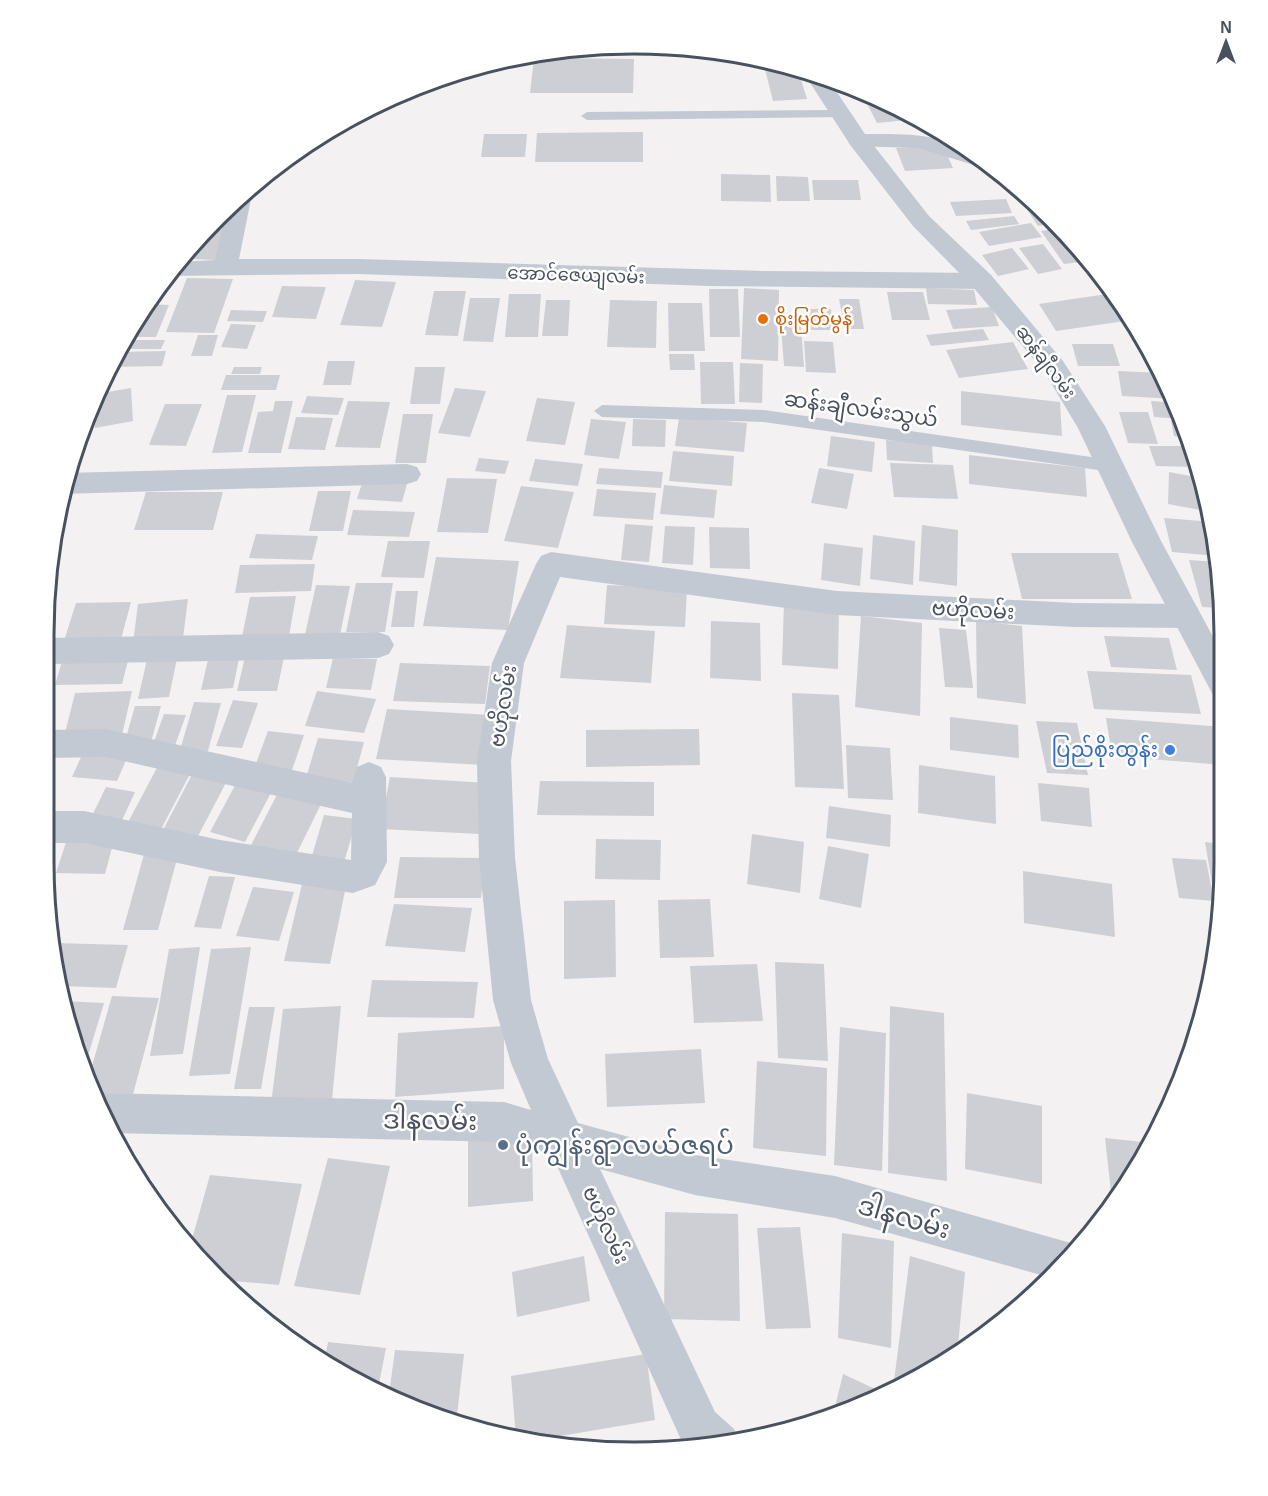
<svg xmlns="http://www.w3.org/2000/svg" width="1268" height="1496" font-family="Arial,'Noto Sans Myanmar',sans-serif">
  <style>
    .building { fill: #cecfd5 }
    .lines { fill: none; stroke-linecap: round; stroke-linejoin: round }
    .service { fill: #c2c9d2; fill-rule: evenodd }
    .minor { fill: #c2c9d2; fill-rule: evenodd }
    .tertiary { fill: #c2c9d2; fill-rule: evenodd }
    .food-dot { fill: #e8710a; stroke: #fff; stroke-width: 2 }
    .shop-dot { fill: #3f7fe0; stroke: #fff; stroke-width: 2 }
    .service-dot { fill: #5c6f8a; stroke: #fff; stroke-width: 2 }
    .labels { text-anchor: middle; stroke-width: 5; stroke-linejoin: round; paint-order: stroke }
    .far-street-label { font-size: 18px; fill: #49515e; stroke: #fff }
    .far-food-label { font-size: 18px; fill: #c56008; stroke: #fff; text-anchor: start }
    .street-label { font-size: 21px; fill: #49515e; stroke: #fff }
    .shop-label { font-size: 21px; fill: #366cbe; stroke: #fff; text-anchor: end }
    .near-street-label { font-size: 26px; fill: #49515e; stroke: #fff }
    .near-service-label { font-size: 26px; fill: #4e5e75; stroke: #fff; text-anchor: start }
    .rim { fill: none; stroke: #49515e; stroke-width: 3 }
  </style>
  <rect width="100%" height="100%" fill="#f3f1f1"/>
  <path class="building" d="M534,58L634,59L633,93H530Z
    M793,68L798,70L807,99L773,101L765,69Z
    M861,92H866L917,119L877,123Z
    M643,132V162H535L537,133Z
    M484,134H527L525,157H481Z
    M943,145L953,168L905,171L896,148Z
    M721,174L770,175L771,202L721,201Z
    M776,176L808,177L810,201H777Z
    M812,180H858L861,200H814Z
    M1006,199L1012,213L956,216L950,202Z
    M1039,206L1046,212L1054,223L1038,226L1026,208Z
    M1014,216L1019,224L971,230L966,221Z
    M1031,223L1042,237L989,246L979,232Z
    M1061,228L1088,261L1064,264L1041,231Z
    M208,229L230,230L219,260L188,259L194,245Z
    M1043,244L1062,269L1038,274L1019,248Z
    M1012,248L1029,269L998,276L982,255Z
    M187,278L233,279L214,333L166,332Z
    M355,280L396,282L382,327L340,325Z
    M282,286L326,287L316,319L272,317Z
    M744,288L779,290L778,361L741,359Z
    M926,288L974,290L977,305L928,304Z
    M709,289H738L740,337H710Z
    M434,291H466L458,336L425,335Z
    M887,292H923L930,320H892Z
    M1114,293L1132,320L1056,331L1039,304Z
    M509,294H541L538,337H505Z
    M470,298H500L493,342L463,341Z
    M839,299H859L864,329H845Z
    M546,300H570L568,336H542Z
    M610,300L657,301L656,348L607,347Z
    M668,303H702L705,351H669Z
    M147,304L169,305L156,337H127Z
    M992,307L999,326L953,329L946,310Z
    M808,309H831L832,330H809Z
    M231,310L267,311L263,322L227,321Z
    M231,324L256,325L247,349L221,347Z
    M781,326H801L804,367L784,366Z
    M983,329L989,340L931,346L926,335Z
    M198,335H218L212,356H191Z
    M125,340H165L161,349H119Z
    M804,341L833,342L836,373L806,372Z
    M1013,342L1028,369L959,378L946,350Z
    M1072,344H1113L1120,366H1078Z
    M166,351L162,366L109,367L117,352Z
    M669,354H694L695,370H670Z
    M328,361H355L351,385H323Z
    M700,362H733L735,404H701Z
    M740,363L763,364L762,403L739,402Z
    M234,367H262L260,374H231Z
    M415,367H445L440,404H410Z
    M1118,371L1161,373L1175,399L1122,396Z
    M226,375H280L276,390H221Z
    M131,388L133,421L95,428L94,401L96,394Z
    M455,388L486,391L470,437L438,433Z
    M961,391L1060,402L1062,436L961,425Z
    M227,395H256L242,452L212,453Z
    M307,396L344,398L338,415L301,413Z
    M537,398L575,402L565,445L526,441Z
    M275,401H293L281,453H248L258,412L273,411Z
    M348,401L390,402L380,448L335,447Z
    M1151,401L1177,403L1183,419L1154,417Z
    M165,404H202L186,446L149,445Z
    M1119,412H1148L1158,444L1128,443Z
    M403,414H433L426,463H395Z
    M296,417L333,418L325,450L288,449Z
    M679,417L747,423L744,452L675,446Z
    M591,419L626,422L619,459L584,455Z
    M633,419L666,420L665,447L632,446Z
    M1171,421L1184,423L1189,438L1174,436Z
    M831,436L875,442L872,472L827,466Z
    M886,440L932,443L933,463L887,460Z
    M1149,446H1191L1197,467L1156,466Z
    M673,451L734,456L732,486L669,481Z
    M969,455L1085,468L1087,497L969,484Z
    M479,458L509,461L505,474L475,471Z
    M535,459L583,464L578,486L529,481Z
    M890,463L953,465L958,499L894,497Z
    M599,468L663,472L661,488L596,484Z
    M819,468L854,474L847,509L811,503Z
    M1169,472L1201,478L1211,512L1168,504Z
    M447,478L497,479L488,533L437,532Z
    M363,480L407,484L402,502L357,499Z
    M664,485L717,490L714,518L660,514Z
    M521,486L574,492L558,548L504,541Z
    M597,489L656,493L653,520L593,516Z
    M318,491H351L343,531H309Z
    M146,492H223L213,530H134Z
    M353,510L415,512L409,537L347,535Z
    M1164,518L1213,522L1217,556L1172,552Z
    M625,524L653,526L649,562L621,560Z
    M922,525L958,530L957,586L919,581Z
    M665,526L695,527L693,565L662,563Z
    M709,527L749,528L750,569L710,568Z
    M256,534L318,536L312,560L249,558Z
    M873,535L915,541L913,585L870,579Z
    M388,541H430L424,578L381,577Z
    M824,543L863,548L860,586L821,580Z
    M1011,553H1118L1132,599H1022Z
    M436,557L519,561L508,630L423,626Z
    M1189,560L1217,562L1222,608L1202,607Z
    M315,564L311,591L235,593L240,565Z
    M356,583H393L385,632H346Z
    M316,585L350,586L339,640L304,639Z
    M607,585L687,589L685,627L604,624Z
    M396,591H418L414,627H391Z
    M296,596L289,636L242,637L250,597Z
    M188,599L183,638L133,643L138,604Z
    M131,602L120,643L63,644L76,603Z
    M784,602L839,606L838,669L782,665Z
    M861,616L922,623L920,716L855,707Z
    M711,621L760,623L761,681L710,678Z
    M976,621L1022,626L1026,704L977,698Z
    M567,625L655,631L651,683L560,678Z
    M939,628L966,630L973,688L945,687Z
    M1104,636L1169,638L1177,670L1111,667Z
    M178,654L169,697L138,699L148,655Z
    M240,654L233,688L201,690L209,655Z
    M129,657L122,684L55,685L63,658Z
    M245,657H284L277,691H237Z
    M333,658L377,659L371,690L326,688Z
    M400,663L490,666L485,704L393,701Z
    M1087,671L1191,675L1201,714L1094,709Z
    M132,691L122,735L64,737L75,693Z
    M317,691L376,699L364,733L305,726Z
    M792,693L839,695L844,789L795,787Z
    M233,700L258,703L242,748L216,746Z
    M194,702L221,703L208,751L180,750Z
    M135,706H161L151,742L125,741Z
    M387,709L491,715L483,765L376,759Z
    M164,714L186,715L174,748L152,747Z
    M950,717L1018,725L1019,758L950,750Z
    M1106,718L1224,727V765L1112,756Z
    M1036,721L1077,723L1088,775L1047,773Z
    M699,729L700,765L586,767V730Z
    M268,731L304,735L291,773L254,769Z
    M318,738L364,742L353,783L306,778Z
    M846,745L890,748L893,800L848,798Z
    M86,746L130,751L117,781L72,777Z
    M159,764L191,772L159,833L126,826Z
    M919,765L995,776L996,824L918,813Z
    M196,767L230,775L196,840L162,832Z
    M390,777L488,783L480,834L380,829Z
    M239,778L274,787L245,842L210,832Z
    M540,781L654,782V816L537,815Z
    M1038,783L1089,788L1092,827L1041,821Z
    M106,787L135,792L119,827L89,822Z
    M281,787L324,798L292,863L248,851Z
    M829,806L891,815L890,847L826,838Z
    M324,815L357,819L344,862L311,859Z
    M752,834L804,842L800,893L747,884Z
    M67,839L114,840L105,874L56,873Z
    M596,839L661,840L660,880L595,879Z
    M1205,842L1223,844L1222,908L1216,907Z
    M828,846L869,854L861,908L819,899Z
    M144,854L178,855L158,930H123Z
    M400,857L485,858L481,898H394Z
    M1172,858L1206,860L1214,901L1179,898Z
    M1023,871L1112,884L1115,937L1024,923Z
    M209,876L235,877L221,929L194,927Z
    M302,884L346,886L330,964L284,961Z
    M253,887L294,892L279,941L236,936Z
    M710,899L714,957L660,958L658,900Z
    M615,900L616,977L564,979V901Z
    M394,904L472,908L465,952L385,946Z
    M1213,913L1221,914L1216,936Z
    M54,943L128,945L116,988L60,986Z
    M200,947L183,1054L150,1056L169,949Z
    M251,947L230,1074L189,1076L211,949Z
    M775,962L824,964L828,1061L778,1058Z
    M757,964L763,1021L694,1023L690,966Z
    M372,980L478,982L474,1018L367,1017Z
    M112,996L159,998L133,1094L93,1093L88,1080Z
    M62,1001L104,1003L84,1069L64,1014Z
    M341,1006L332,1100L271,1104L283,1009Z
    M890,1006L944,1013L947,1181L888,1173Z
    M249,1007H275L261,1089H234Z
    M504,1026V1089L395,1097L398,1033Z
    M840,1027L886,1033L882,1171L834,1165Z
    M701,1049L705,1103L607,1107L605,1054Z
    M757,1061L827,1068L826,1156L753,1148Z
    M967,1093L1042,1106V1184L965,1169Z
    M532,1130L533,1201L468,1207V1135Z
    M1105,1138L1152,1143L1145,1158L1112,1201Z
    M328,1158L390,1166L360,1295L294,1286Z
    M210,1175L302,1184L279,1285L222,1280L189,1250Z
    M665,1212L738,1214L740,1321L664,1319Z
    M800,1227L811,1328L766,1329L757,1228Z
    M842,1233L894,1241L891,1348L838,1338Z
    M584,1256L590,1301L517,1317L512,1272Z
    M910,1256L965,1272L957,1356L904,1384L894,1381Z
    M328,1342L386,1348L378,1389L324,1362Z
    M395,1350L464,1354L456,1424L444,1421L389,1394Z
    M646,1354L655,1420L531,1441L516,1438L511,1376Z
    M843,1374L886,1394L860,1408L833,1415Z"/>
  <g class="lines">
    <path class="service" d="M841,110L845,111V117L587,120L581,116L587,112Z
      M602,405L764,410L1112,460L1120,466L1112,472L764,422L602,417L594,411Z"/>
    <path class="minor" d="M859,134C911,134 948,131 990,166H977L918,148L851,146L848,141L851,136Z
      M247,189L252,194L239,259H358L764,271L982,273L991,275L994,281L991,287L982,289L710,286L358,274L164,276L177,262L215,260L226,210Z
      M407,464L417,467L421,474L417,481L407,484L61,494L66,473Z
      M551,552L837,591L1075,603L1186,604L1197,607L1201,616L1197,625L1186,628L1075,627L837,615L560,577L524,663L511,761L515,858L531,1000L548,1059L578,1123L695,1155L835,1176L1078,1245L1052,1278L835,1218L695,1195L600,1169L715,1412L734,1429L739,1440L711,1447H687L683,1444L552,1155L504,1142L111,1133L94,1096L100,1093L504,1102L531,1110L511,1063L493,1000L479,858L477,761L492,663L536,564L541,556Z
      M378,632L389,636L394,645L389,654L378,658L47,664V638Z
      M106,729L352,783L357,767L369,762L381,767L386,777L387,862L375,885L353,893L220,872L84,843H44V811H84L220,840L351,860L352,813L106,757L45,758L46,730Z"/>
    <path class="tertiary" d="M807,72L828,79L867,137L929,216L991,275L1063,361L1105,426L1161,541L1224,657V699L1213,695L1132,542L1078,428L1045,373L973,287L913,226L851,146L805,75Z"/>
  </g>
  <circle class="food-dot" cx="763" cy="319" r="6"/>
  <circle class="shop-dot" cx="1170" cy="750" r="6"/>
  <circle class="service-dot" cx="503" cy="1145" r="6"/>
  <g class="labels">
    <g class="far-street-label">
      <text transform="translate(576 275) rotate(2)" y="6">အောင်ဇေယျလမ်း</text>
      <text transform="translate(1046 362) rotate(53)" y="6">ဆန်ချီလမ်း</text>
    </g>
    <g class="far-food-label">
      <text x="775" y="325">စိုးမြတ်မွန်</text>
    </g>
    <g class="street-label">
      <text transform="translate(861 409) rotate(8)" y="7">ဆန်းချီလမ်းသွယ်</text>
      <text transform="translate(973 610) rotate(3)" y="7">ဗဟိုလမ်း</text>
      <text transform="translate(503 706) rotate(-81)" y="7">ဗဟိုလမ်း</text>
      <text transform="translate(606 1225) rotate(65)" y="7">ဗဟိုလမ်း</text>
    </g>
    <g class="shop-label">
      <text x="1158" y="757">ပြည်စိုးထွန်း</text>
    </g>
    <g class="near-street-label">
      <text transform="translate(430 1120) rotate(1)" y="9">ဒါနလမ်း</text>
      <text transform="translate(904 1217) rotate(16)" y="9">ဒါနလမ်း</text>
    </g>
    <g class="near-service-label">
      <text x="515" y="1154">ပုံကျွန်းရွာလယ်ဇရပ်</text>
    </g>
  </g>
  <path d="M0 0H1268V1496H0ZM634 54H634A580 580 0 0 1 1214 634V862A580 580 0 0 1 634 1442H634A580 580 0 0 1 54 862V634A580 580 0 0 1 634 54Z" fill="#fff" fill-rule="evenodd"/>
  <path class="rim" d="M634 54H634A580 580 0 0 1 1214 634V862A580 580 0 0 1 634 1442H634A580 580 0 0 1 54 862V634A580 580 0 0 1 634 54Z"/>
  <g transform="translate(1226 42)" stroke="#ffffff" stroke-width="4.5" paint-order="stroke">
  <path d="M0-4.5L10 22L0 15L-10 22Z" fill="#49515e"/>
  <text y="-9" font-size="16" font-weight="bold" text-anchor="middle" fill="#49515e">N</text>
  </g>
</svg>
